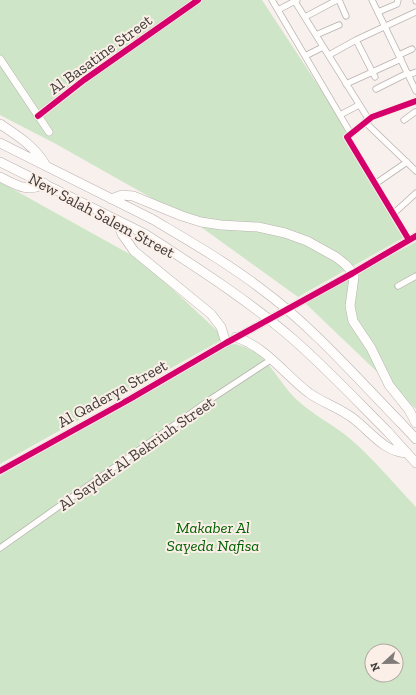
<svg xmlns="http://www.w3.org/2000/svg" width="416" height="695" font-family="'Zilla Slab',serif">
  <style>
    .green { fill: #cee6c7; fill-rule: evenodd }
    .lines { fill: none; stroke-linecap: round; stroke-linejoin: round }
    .minor-casing { stroke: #b8b2b0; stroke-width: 7 }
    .tertiary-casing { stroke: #b8b2b0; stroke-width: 8 }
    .trunk-casing { stroke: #b8b2b0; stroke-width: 10 }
    .minor { stroke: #fefdfc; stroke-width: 5.5 }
    .tertiary { stroke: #fefdfc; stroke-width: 7 }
    .trunk { stroke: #fefdfc; stroke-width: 9 }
    .trunk-bridge-casing { stroke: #b8b2b0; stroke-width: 10; stroke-linecap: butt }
    .trunk-bridge { stroke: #fefdfc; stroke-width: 9 }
    .cycleway-casing { stroke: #fbefe8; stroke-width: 8 }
    .cycleway { stroke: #d6006c; stroke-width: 6 }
    .labels { text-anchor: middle; stroke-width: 4; stroke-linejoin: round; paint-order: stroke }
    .street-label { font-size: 16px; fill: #403c39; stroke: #fbefe8 }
    .park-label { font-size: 16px; font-style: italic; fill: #006200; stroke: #fbefe8 }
  </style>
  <rect width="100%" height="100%" fill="#f7f0ec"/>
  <path class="green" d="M0,0H262L331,105L403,238L298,297L194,222L56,144L0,115Z
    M0,182L135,257L153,271L225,338L0,464Z
    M416,242V409L304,302Z
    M235,344C269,352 274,378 297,400C312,414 332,424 348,437C373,458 394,484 416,507V695H0V476L224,346ZM372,651H396V675H372Z"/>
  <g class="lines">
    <g class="minor-casing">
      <path id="minor" d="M272,0L351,134
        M294,0L369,120
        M339,0L346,16
        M372,0L416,91
        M416,0V1
        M278,10L297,0
        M378,12L397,4L398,0
        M305,17L337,0
        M316,35L339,25
        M356,40L375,77
        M329,55L356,40L416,12
        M399,55L412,49
        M305,56L323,47
        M409,75L416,72
        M346,84L401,59
        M376,89L408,73
        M340,115L359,105
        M404,120L415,112
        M365,122L416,171
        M375,184L407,162
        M393,214L416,193
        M409,240L347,137L372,117L416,101
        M398,286L416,276
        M0,548L211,399L272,359"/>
    </g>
    <g class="tertiary-casing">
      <path id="tertiary" d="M0,59L49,132
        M38,116L84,80L198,0
        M0,471L130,399L226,343L353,273L416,236"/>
    </g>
    <g class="trunk-casing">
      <path id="trunk" d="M0,124C18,136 34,146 45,164
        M0,143L152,219
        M0,162L145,234
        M0,177C14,184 29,194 44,183
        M111,199L122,195L133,196L182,216L201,222L221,225L258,227L285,233L307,241L336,257L345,264L353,273L354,277L350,306L353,321L371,348L389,385L409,410L416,423
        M116,220L122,234L134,251L211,314L221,327L226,343
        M236,337C267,348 284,374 309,393C323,403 340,408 354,419C371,432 384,452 407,453
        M400,422L416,439
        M388,432L416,463"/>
    </g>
    <use href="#minor" class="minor"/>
    <use href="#tertiary" class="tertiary"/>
    <use href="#trunk" class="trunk"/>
    <g class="trunk-bridge-casing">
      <path id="trunk-bridge" d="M152,219C189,241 226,262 260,288C312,326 355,376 400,422
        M145,234C196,267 248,300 294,340C327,369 357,401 388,432"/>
    </g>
    <use href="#trunk-bridge" class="trunk-bridge"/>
    <g class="cycleway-casing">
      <path id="cycleway" d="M38,116L84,80L198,0
        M409,240L347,137L372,117L416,101
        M0,471L130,399L226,343L353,273L416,236"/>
    </g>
    <use href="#cycleway" class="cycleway"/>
  </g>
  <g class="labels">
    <g class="street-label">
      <text transform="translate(100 54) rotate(-36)" y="6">Al Basatine Street</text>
      <text transform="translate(102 215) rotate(28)" y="6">New Salah Salem Street</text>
      <text transform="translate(112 393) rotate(-29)" y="6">Al Qaderya Street</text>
      <text transform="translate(136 453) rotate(-35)" y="6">Al Saydat Al Bekriuh Street</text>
    </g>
    <g class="park-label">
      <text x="213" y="533">Makaber Al<tspan x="213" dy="18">Sayeda Nafisa</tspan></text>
    </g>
  </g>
  <g transform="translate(384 663) rotate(248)"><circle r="19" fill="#fbefe8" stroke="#b0a7a2"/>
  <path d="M0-3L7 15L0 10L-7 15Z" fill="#807b78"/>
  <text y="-6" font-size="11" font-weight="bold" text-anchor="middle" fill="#403c39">N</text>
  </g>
</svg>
